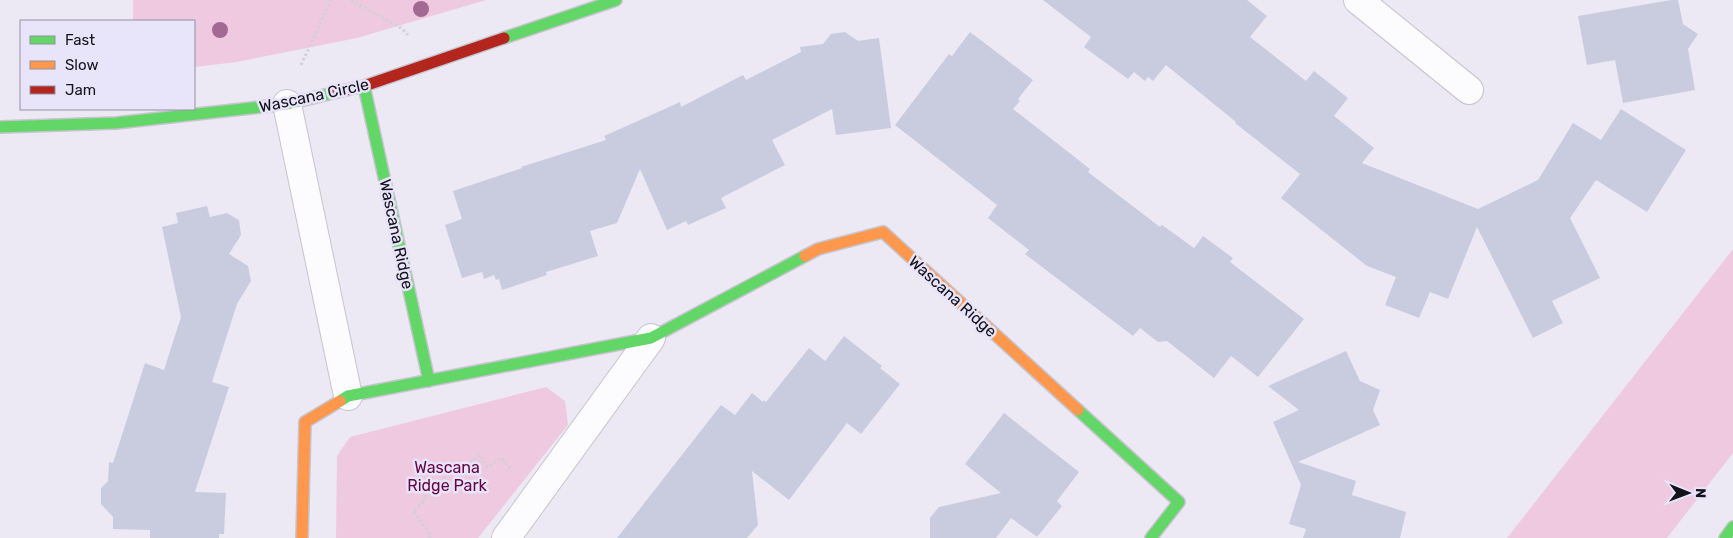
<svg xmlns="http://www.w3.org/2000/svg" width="1733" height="538" font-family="Rubik,sans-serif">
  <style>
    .green { fill: #efc9e0 }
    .building { fill: #c9ccdf }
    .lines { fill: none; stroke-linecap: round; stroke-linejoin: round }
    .street-casing { stroke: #c6c4ce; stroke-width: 30 }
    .fast-casing { stroke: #c6c4ce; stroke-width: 14 }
    .slow-casing { stroke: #c6c4ce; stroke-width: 14 }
    .jam-casing { stroke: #c6c4ce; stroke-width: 14 }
    .path { stroke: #d2d1d5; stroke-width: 3; stroke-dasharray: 2.5 2.5; stroke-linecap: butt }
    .street { stroke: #fcfcfe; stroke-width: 28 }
    .fast { stroke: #63d668; stroke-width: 11 }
    .slow { stroke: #ff974d; stroke-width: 11 }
    .jam { stroke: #b3261e; stroke-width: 11 }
    .tree { fill: #a26a93 }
    .labels { text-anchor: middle; stroke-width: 5; stroke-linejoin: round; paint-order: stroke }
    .street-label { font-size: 16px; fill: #14121b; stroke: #e8e4fa }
    .park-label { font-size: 16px; fill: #650343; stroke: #e8e4fa }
  </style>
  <rect width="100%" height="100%" fill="#ece9f5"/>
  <path class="green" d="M133,0H486L357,38L237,62L194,67V21H133Z
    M1733,249V453L1667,538H1507Z
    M546,387L565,401L568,425L478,538H336L337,456L350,437Z"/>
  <path class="building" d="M1043,0H1247L1267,16L1250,37L1306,81L1314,71L1348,98L1334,116L1374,148L1362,163L1478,209L1538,180L1573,123L1601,140L1621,109L1686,150L1647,212L1596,180L1570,218L1600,278L1552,301L1563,323L1533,338L1477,227L1448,299L1430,292L1419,318L1385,305L1396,277L1367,266L1281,198L1300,174L1235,123L1236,122L1166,65L1153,81L1148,77L1145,81L1134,72L1128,79L1084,47L1091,37Z
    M1671,0H1678L1683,24L1698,34L1688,49L1695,90L1623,103L1615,60L1587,65L1578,16Z
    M845,32L858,41L879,38L891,128L836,135L832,109L772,140L785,165L721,198L726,208L688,225L686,221L667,230L640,169L617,223L590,231L598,256L546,272L547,275L502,290L499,279L496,280L494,275L484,279L482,272L462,278L445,225L462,219L453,191L522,168L521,167L606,140L604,136L667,108L680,102L681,107L743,75L746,80L801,52L800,47L823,44L831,34Z
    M970,32L1033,80L1018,99L1020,101L1013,109L1090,169L1088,172L1160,227L1162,225L1194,248L1203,236L1233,258L1230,262L1304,319L1258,377L1231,356L1214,378L1167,341L1158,342L1140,328L1133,336L1025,254L1029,250L988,218L997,205L895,125L949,54L952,56Z
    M207,206L210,217L227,213L239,220L241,235L229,254L248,266L251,281L237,304L212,382L229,387L195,492L226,493L224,534H219V538H150V530L113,529V517L101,504V488L108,481L109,462L113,463L145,363L164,370L181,317L162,227L178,223L176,213Z
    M844,336L882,366L880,368L900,384L861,434L847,423L789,500L752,471L758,525L747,538H617L721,405L735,415L752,393L763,402L764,400L766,402L809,348L825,361Z
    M1346,351L1360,381L1380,390L1373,410L1380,425L1298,462L1356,481L1352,495L1406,512L1400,538H1303L1306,529L1289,524L1301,485L1273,422L1299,410L1268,386Z
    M1004,413L1079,472L1057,501L1062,506L1037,537L1011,518L996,538H930V518L939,507L1001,493L965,464Z"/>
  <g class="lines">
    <g class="street-casing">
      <path id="street" d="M1358,0L1469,90
        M287,104L348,396
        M506,538L651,338"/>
    </g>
    <g class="fast-casing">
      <path id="fast" d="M504,38L616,0
        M364,86L429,381
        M0,127L116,123L287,104L333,93
        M340,401L348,396L651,338L805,256
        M1078,410L1179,502L1151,538
        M1725,538L1733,527"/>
    </g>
    <g class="slow-casing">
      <path id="slow" d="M805,256L818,249L883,232L1078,410
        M302,538L305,422L340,401"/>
    </g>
    <g class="jam-casing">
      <path id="jam" d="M333,93L364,86L504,38"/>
    </g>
    <path class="path" d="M351,0L401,28L408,35
      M301,65L331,0
      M429,538L431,535L413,511L425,501L423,498L439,487L437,483L480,455L487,467L502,458L512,471"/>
    <use href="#street" class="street"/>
    <use href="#fast" class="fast"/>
    <use href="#slow" class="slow"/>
    <use href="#jam" class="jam"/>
  </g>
  <g class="tree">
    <circle cx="421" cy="9" r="8"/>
    <circle cx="220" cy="30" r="8"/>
  </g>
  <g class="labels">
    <g class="street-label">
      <text transform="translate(314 95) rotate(-12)" y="6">Wascana Circle</text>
      <text transform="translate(397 234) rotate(78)" y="6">Wascana Ridge</text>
      <text transform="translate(953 296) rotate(42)" y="6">Wascana Ridge</text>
    </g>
    <g class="park-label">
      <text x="447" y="473">Wascana<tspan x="447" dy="18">Ridge Park</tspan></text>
    </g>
  </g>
  <rect x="20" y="20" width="175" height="90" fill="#e8e4fa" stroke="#9390a1"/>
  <rect x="30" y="36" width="25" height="8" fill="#63d668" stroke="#9390a1"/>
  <text x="65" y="45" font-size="15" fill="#14121b">Fast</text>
  <rect x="30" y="61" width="25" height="8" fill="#ff974d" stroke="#9390a1"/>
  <text x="65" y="70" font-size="15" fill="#14121b">Slow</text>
  <rect x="30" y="86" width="25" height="8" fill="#b3261e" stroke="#9390a1"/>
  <text x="65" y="95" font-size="15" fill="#14121b">Jam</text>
  <g transform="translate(1688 493) rotate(91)" stroke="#e8e4fa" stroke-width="4" paint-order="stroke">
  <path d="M0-4L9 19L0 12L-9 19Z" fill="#14121b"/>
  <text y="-8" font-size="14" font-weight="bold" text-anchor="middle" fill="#14121b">N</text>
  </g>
</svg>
